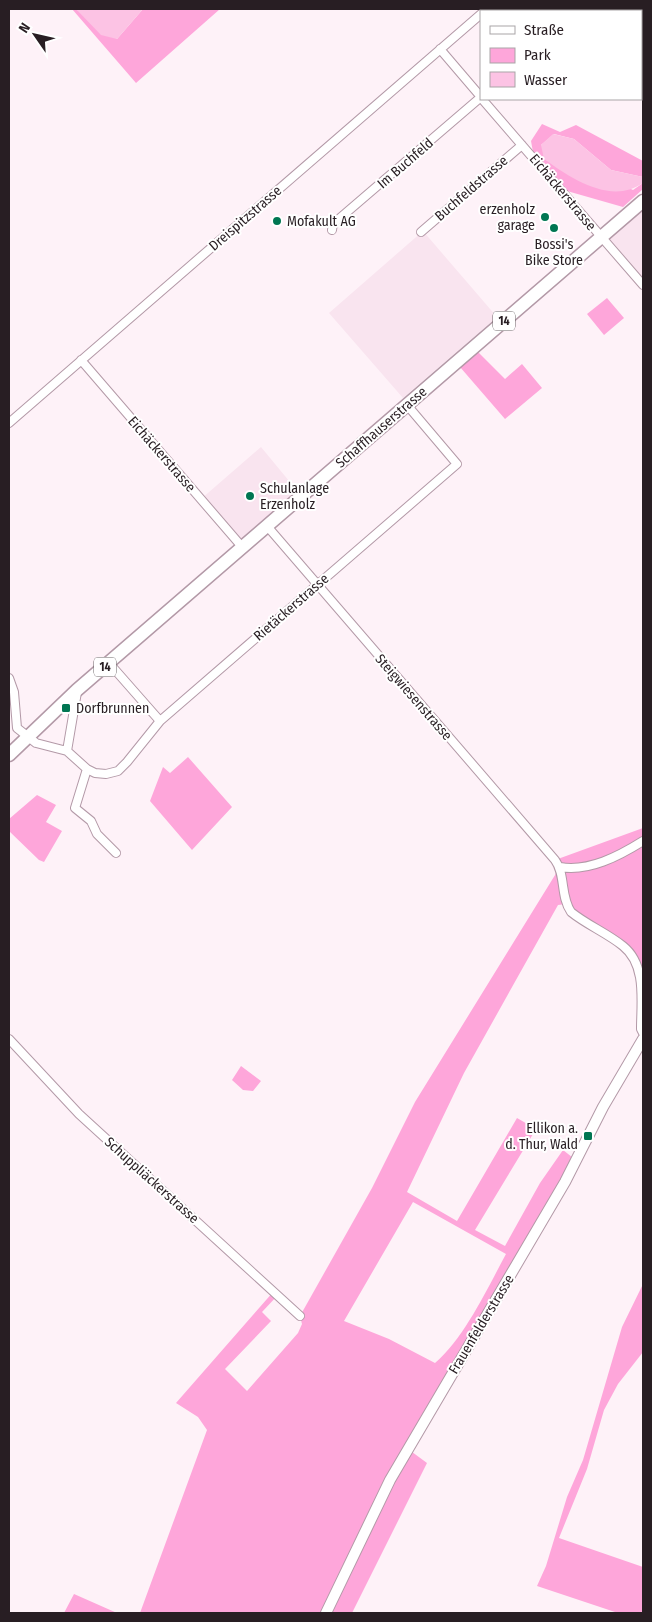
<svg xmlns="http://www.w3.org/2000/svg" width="652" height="1622" font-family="'Fira Sans Condensed',sans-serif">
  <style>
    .built { fill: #f9e4ef }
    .green { fill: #fea6da; fill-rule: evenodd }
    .water { fill: #fcc3e4 }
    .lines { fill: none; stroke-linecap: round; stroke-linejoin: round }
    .minor-casing { stroke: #b399a7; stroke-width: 10 }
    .tertiary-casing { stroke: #b399a7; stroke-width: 12 }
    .primary-casing { stroke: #b399a7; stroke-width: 15 }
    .minor { stroke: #fff; stroke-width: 8 }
    .tertiary { stroke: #fff; stroke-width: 10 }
    .primary { stroke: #fff; stroke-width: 12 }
    .poi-dot { fill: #007652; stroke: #fff; stroke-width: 2 }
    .labels { text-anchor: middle; stroke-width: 4; stroke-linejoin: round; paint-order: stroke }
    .shield { fill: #fff; stroke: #686265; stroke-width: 1 }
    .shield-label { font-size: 12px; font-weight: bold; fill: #281e23 }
    .street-label { font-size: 14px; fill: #281e23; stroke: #fff }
    .poi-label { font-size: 14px; fill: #281e23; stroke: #fff; text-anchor: start }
  </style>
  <rect width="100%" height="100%" fill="#fef2f8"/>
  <path class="built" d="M643,201V285L604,241Z
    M423,231L497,317L403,398L329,313Z
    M261,447L299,493L238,542L201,499Z"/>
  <path class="green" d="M72,9H76L117,39L143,9H220L136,83Z
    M542,124L560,132L576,125L643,161V177L611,170L574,139L554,134L541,145L633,190L643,183V189L623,207L567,191L533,152L531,141Z
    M607,298L624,318L604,335L587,314Z
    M478,352L505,379L522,364L542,388L505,419L460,367Z
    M188,757L232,807L192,850L150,801L163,767L170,773Z
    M37,795L56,805L46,822L62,831L44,862L39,860L9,831V819Z
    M643,828V1033L641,991L634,957L566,904L558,905L464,1073L407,1192L457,1221L517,1118L536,1129L475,1230L505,1246L540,1183L563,1150L577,1161L408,1449L427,1463L352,1613H140L207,1430L198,1417L176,1403L274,1291L278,1295L262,1312L271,1321L225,1369L247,1391L298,1333L302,1324L300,1316L372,1188L415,1102L560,867L555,860ZM413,1202L506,1254C487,1289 465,1337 435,1363L389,1339L344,1321Z
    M241,1066L261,1081L253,1091L243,1090L232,1080Z
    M643,1284V1352L618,1384L604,1410L587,1469L559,1538L643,1567V1613H618L537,1586L546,1566L567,1497L583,1460L622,1327Z
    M74,1594L117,1613H64Z"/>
  <path class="water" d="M76,9H143L117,39L101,35Z
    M553,134L574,139L611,170L643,177V183C611,205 572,179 544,159L541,145Z"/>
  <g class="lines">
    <g class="minor-casing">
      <path id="minor" d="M440,49L481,97
        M482,99L643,285
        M332,230L333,224L481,97
        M421,232L522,145
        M81,360L243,548
        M9,423L481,14
        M267,526L555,860C566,875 560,896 571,912C587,925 607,933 623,946C647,965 641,1002 641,1029L643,1033
        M109,663L160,721
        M9,678L14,692L17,728L36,743L67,751L87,769L95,773L106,774L118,771L127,762L160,721L457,464L407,405
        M67,751L77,692
        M87,769L75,808L91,821L97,834L116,853
        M560,867C589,872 619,856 643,841
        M9,1039L79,1114L300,1316"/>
    </g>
    <g class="tertiary-casing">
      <path id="tertiary" d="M326,1613L390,1480L565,1182L603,1107L643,1039"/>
    </g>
    <g class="primary-casing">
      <path id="primary" d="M9,755L77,690L643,201"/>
    </g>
    <use href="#minor" class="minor"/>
    <use href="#tertiary" class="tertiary"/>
    <use href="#primary" class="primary"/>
  </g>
  <g class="poi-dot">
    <circle cx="545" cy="217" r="5"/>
    <circle cx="277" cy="221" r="5"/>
    <circle cx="554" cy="228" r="5"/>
    <circle cx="250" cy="496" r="5"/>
    <rect x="61" y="703" width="10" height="10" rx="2.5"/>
    <rect x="583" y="1131" width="10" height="10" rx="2.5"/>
  </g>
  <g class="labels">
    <g class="shield">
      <rect x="493" y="311.5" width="22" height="19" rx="4"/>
      <rect x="94" y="657.5" width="22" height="19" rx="4"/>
    </g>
    <g class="shield-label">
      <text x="504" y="325">14</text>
      <text x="105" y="671">14</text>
    </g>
    <g class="street-label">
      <text transform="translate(405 163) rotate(-41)" y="5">Im Buchfeld</text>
      <text transform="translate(471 188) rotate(-41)" y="5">Buchfeldstrasse</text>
      <text transform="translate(563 192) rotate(50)" y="5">Eichäckerstrasse</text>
      <text transform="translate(245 218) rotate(-41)" y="5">Dreispitzstrasse</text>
      <text transform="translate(381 427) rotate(-41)" y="5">Schaffhauserstrasse</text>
      <text transform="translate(162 454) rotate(49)" y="5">Eichäckerstrasse</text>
      <text transform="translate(291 607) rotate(-41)" y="5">Rietäckerstrasse</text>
      <text transform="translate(414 697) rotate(49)" y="5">Steigwiesenstrasse</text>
      <text transform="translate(152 1180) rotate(42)" y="5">Schuppliäckerstrasse</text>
      <text transform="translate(481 1324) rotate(-59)" y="5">Frauenfelderstrasse</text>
    </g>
    <g class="poi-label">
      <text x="535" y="214" text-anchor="end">erzenholz<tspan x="535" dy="16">garage</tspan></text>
      <text x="287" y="226">Mofakult AG</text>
      <text x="554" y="249" text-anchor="middle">Bossi's<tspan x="554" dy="16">Bike Store</tspan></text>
      <text x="260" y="493">Schulanlage<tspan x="260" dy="16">Erzenholz</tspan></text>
      <text x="76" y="713">Dorfbrunnen</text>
      <text x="578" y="1133" text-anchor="end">Ellikon a.<tspan x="578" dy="16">d. Thur, Wald</tspan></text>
    </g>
  </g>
  <rect width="652" height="1622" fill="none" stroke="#281e23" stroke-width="20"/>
  <rect x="480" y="10" width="162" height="90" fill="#ffffff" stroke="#a9a5a7"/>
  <rect x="490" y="26" width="25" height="8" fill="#ffffff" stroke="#a9a5a7"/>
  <text x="524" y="35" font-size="15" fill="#281e23">Straße</text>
  <rect x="490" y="48" width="25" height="15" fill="#fea6da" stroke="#a9a5a7"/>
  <text x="524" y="60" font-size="15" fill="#281e23">Park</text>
  <rect x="490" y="72" width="25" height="15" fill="#fcc3e4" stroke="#a9a5a7"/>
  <text x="524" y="85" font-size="15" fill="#281e23">Wasser</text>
  <g transform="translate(35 35) rotate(304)" stroke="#ffffff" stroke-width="4" paint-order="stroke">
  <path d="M0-4L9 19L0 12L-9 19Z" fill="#281e23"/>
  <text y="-8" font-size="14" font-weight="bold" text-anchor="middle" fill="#281e23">N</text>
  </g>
</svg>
